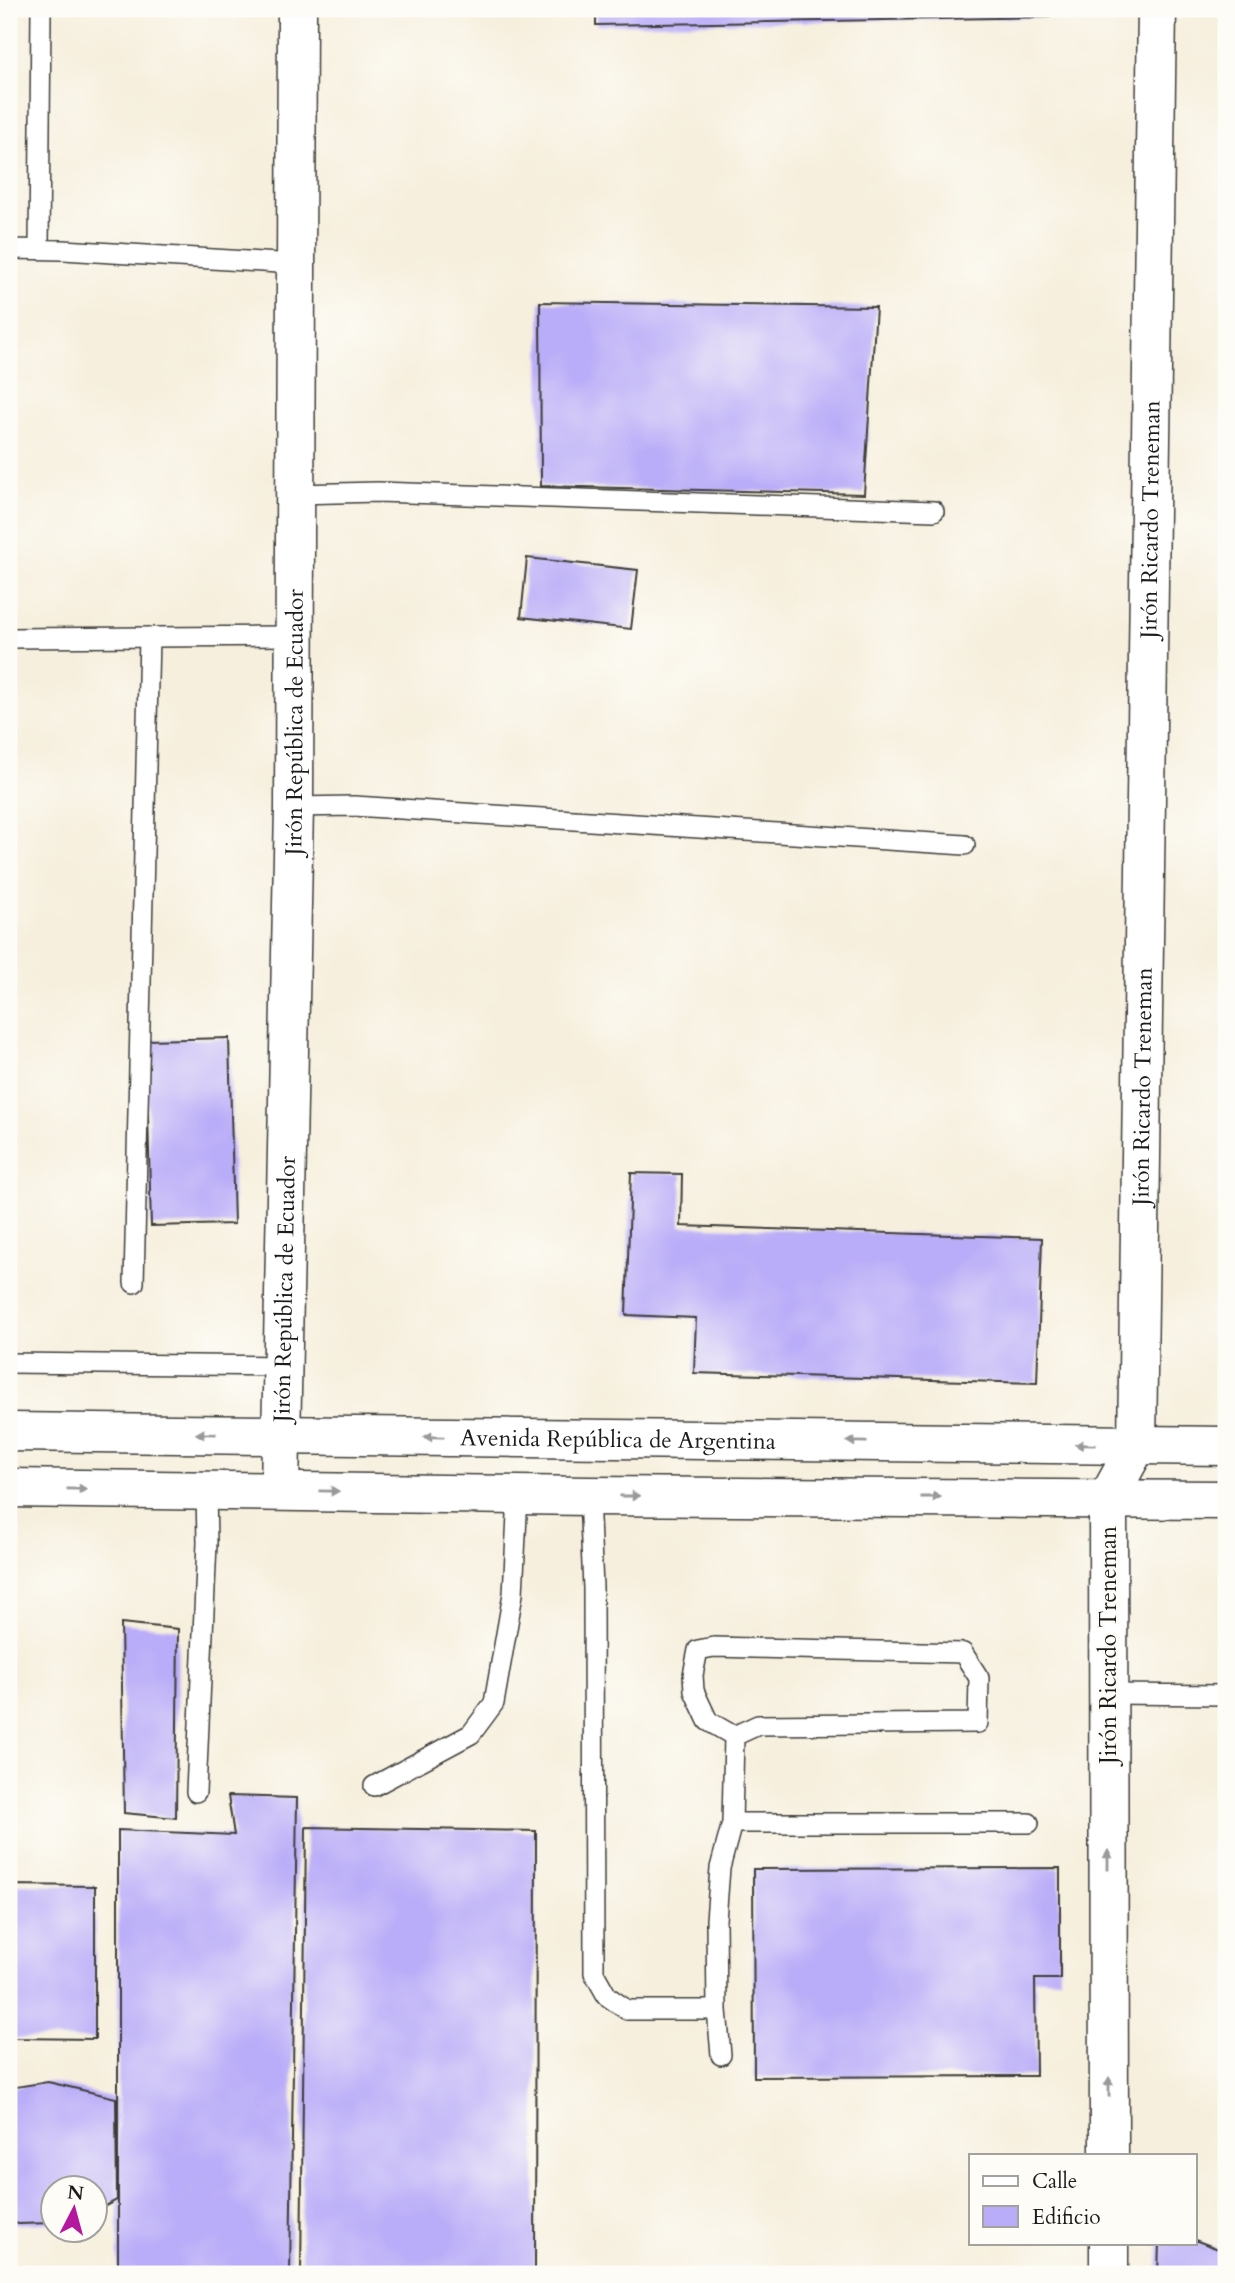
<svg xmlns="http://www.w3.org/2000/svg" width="1235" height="2283" font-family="Cardo,serif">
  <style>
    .building { fill: #b9acf8 }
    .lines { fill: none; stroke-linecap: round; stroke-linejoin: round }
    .lane-casing { stroke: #3d3c39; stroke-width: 22 }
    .street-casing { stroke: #3d3c39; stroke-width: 41 }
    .secondary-casing { stroke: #3d3c39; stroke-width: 41 }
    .lane { stroke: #fff; stroke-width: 19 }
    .street { stroke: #fff; stroke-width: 38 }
    .secondary { stroke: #fff; stroke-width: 38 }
    .oneway { fill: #999 }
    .labels { text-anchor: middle; stroke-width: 5; stroke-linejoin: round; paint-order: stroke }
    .street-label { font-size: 23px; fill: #1c1c1c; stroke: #fdfcf7 }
  </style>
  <rect width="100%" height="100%" fill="#fdfcf7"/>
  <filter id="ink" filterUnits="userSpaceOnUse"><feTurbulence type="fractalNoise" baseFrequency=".0143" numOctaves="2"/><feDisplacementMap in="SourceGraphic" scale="14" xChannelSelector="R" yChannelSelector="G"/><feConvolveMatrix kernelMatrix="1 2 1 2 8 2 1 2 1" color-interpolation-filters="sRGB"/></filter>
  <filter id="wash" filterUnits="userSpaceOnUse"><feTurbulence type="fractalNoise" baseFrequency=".00686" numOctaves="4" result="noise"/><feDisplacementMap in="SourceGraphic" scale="28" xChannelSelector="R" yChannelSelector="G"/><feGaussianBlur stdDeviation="1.57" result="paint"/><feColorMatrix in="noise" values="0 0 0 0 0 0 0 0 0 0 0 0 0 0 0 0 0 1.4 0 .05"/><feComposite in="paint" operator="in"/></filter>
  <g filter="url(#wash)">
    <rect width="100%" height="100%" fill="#f6efdd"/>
    <g id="blocks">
      <path class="building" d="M596,9H1050V17L596,25Z
        M540,302L876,307L864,494L541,486Z
        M527,558L638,570L631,629L521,617Z
        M229,1038L234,1224L151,1226L146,1040Z
        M631,1173L682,1174L681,1226L1042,1238L1037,1383L694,1373L696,1318L626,1315Z
        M121,1623L178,1629L176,1818L124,1813Z
        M228,1796L297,1798L290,2274H118V1830L234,1835Z
        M306,1827L536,1831L535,2274H301Z
        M1060,1868V1979H1035L1036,2076L754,2077L753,1869Z
        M9,1885L95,1886V2039L9,2038Z
        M48,2082L116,2098L117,2200L94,2212V2188H52V2223L19,2224L9,2222V2088Z
        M1195,2240L1226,2252V2274H1158L1159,2243H1195Z"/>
    </g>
  </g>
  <g filter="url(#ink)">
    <use href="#blocks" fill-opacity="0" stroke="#3d3c39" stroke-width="2"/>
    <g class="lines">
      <g class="lane-casing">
        <path id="lane" d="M9,249L63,250L295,264
          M39,249L41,9
          M295,494L378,492L934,511
          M9,638L295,636
          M294,807L354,806L965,845
          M134,1283L149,637
          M9,1363L282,1366
          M589,1496L593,1588L594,1973L607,1996L627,2010H717L716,1920L720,1868L732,1823H1029
          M1108,1694L1226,1695
          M374,1786L471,1734L494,1703L513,1594L518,1495
          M196,1792L207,1543L206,1490
          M732,1823L734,1736L758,1725L978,1723L979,1678L963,1653L714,1647L698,1650L693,1675L694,1691L708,1721L734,1736
          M717,2010L721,2055"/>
      </g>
      <g class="street-casing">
        <g id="street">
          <path id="s1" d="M1109,2155L1108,1498L1137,1445L1157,9"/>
          <path d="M1109,2243V2274"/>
        </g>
      </g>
      <g class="secondary-casing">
        <g id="secondary">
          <path id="s2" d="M9,1432L1226,1446"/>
          <path d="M9,1488L589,1496L1226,1500"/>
          <path id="s3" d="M280,1490L294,807L297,9"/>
        </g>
      </g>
      <use href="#lane" class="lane"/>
      <use href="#street" class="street"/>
      <use href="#secondary" class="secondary"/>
    </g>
    <defs><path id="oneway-solid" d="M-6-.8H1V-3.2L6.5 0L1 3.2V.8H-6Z" transform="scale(1.75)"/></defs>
    <g class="oneway">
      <use href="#oneway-solid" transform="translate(206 1434) rotate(-179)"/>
      <use href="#oneway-solid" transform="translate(434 1437) rotate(-179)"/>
      <use href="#oneway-solid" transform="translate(857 1442) rotate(-179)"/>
      <use href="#oneway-solid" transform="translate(1085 1445) rotate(-179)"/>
      <use href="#oneway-solid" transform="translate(77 1489) rotate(1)"/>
      <use href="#oneway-solid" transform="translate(329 1491) rotate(1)"/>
      <use href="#oneway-solid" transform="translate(630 1496)"/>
      <use href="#oneway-solid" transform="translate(931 1497)"/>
      <use href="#oneway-solid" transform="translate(1108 1860) rotate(-90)"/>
      <use href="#oneway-solid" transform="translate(1109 2087) rotate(-90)"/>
    </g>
  </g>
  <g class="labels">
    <g class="street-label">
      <text dy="8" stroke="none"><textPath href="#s1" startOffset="1643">Jirón Ricardo Treneman</textPath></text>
      <text dy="8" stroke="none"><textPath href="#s3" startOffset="768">Jirón República de Ecuador</textPath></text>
      <text dy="8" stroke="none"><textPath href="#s1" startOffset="1076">Jirón Ricardo Treneman</textPath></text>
      <text dy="8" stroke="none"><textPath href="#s3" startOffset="201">Jirón República de Ecuador</textPath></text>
      <text dy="8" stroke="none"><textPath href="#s2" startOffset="609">Avenida República de Argentina</textPath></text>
      <text transform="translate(1108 1645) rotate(-90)" y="8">Jirón Ricardo Treneman</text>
    </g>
  </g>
  <rect width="1235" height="2283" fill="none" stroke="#fdfcf7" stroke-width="35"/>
  <rect x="969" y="2154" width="228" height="91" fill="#fdfcf7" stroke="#a3a29f" stroke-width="2"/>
  <rect x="983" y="2176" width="35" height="10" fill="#ffffff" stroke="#a3a29f" stroke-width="2"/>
  <text x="1032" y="2188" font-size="21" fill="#1c1c1c">Calle</text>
  <rect x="983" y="2206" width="35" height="21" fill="#b9acf8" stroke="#a3a29f" stroke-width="2"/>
  <text x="1032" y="2224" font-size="21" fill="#1c1c1c">Edificio</text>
  <g transform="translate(74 2209) rotate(6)"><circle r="33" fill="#fdfcf7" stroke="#a3a29f" stroke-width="2"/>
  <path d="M0-5L12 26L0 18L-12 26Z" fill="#b5179e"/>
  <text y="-10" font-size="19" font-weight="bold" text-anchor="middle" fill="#1c1c1c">N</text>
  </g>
</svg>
